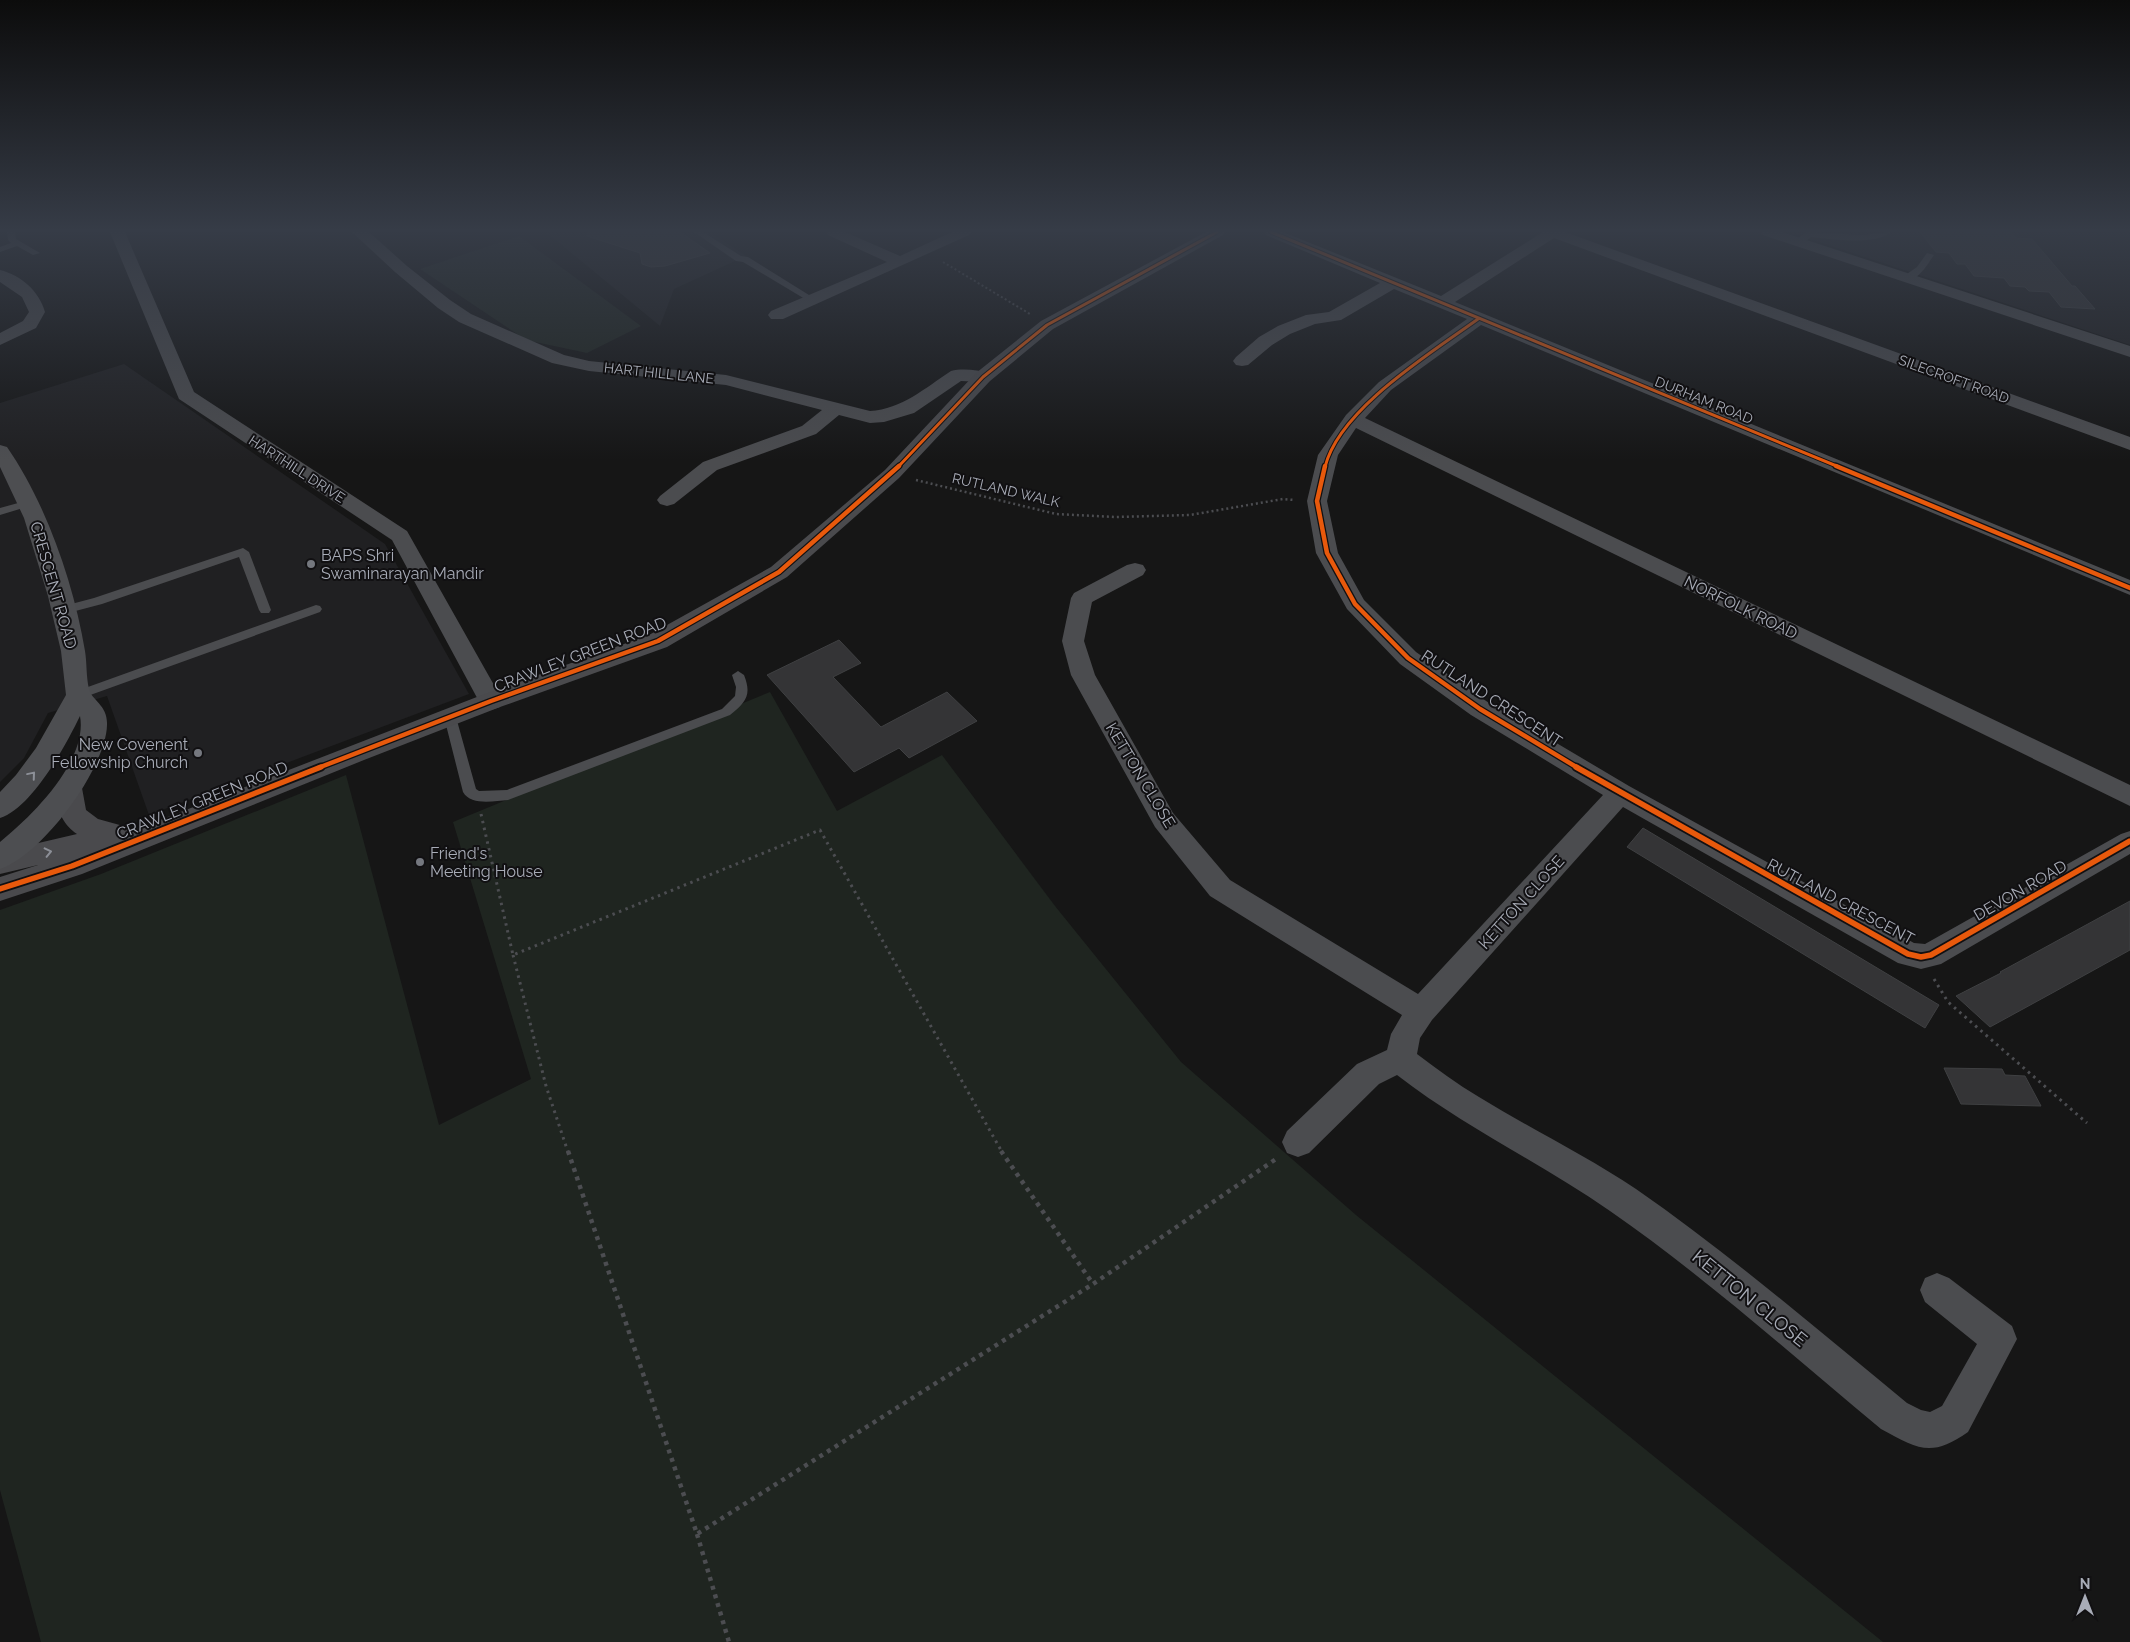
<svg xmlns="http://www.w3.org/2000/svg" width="2130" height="1642" font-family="Raleway,sans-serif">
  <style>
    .built { fill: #202022 }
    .green { fill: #1f2520 }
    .building { fill: #343436; stroke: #3f4042 }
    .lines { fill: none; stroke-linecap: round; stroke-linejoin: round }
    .path-far3 { stroke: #4c4d51; stroke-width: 2; stroke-dasharray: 2 2.5; stroke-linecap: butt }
    .path-far2 { stroke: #4c4d51; stroke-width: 2.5; stroke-dasharray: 2 3; stroke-linecap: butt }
    .path-far1 { stroke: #4c4d51; stroke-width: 3; stroke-dasharray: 2.5 4.5; stroke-linecap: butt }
    .path { stroke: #4c4d51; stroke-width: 4.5; stroke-dasharray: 4 5; stroke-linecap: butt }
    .lane { fill: #4b4c4f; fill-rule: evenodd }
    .street { fill: #4b4c4f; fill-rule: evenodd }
    .secondary { fill: #4a4a4d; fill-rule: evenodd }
    .highway { fill: #4d4e51; fill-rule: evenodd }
    .cycleway-far2-casing { stroke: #111012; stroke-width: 5 }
    .cycleway-far1-casing { stroke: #111012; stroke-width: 7 }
    .cycleway-casing { stroke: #111012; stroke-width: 9 }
    .cycleway-far2 { stroke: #e8590c; stroke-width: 3 }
    .cycleway-far1 { stroke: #e8590c; stroke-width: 4.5 }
    .cycleway { stroke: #e8590c; stroke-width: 5.5 }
    .oneway { stroke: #8d9098 }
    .oneway2 { stroke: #8c8f97 }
    .poi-dot { fill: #75787f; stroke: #111012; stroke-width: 2 }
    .labels { text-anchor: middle; stroke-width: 4; stroke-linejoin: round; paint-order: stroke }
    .far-street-label { font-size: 14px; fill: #a8acb7; stroke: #111012 }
    .poi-label { font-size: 16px; fill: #a8acb7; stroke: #111012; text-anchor: start }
    .street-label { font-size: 16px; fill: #a8acb7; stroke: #111012 }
    .near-street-label { font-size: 19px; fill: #a8acb7; stroke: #111012 }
  </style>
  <rect width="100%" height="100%" fill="#161616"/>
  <path class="built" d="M546,232H710L746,256L674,289L660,326Z
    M1789,232H2130V345L1862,256Z
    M124,364L385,544L469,694L149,815L107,696L48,713L24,758L0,782V403Z"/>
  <path class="green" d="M519,236L641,326L587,353L526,340L420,269Z
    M770,692L837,811L942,755L1055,906L1181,1062L1356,1215L1883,1642H41L0,1490V910L101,874L346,775L439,1125L531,1079L453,822Z"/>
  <path class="building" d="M588,232H680L710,253L665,266L651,267L642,264L640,253L587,236Z
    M1920,232H2010L2016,238L2032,239L2072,286H2075L2095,309L2061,307L2049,292L2029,291L2025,287L2010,286L2004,278L1974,276L1965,264H1957L1949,253L1936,252Z
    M839,640L861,663L833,677L881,727L947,692L977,721L909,758L899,748L854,772L767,675Z
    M1643,828L1939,1005L1925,1028L1627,847Z
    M2130,901V950L2054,992L1990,1027L1956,996L2001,973L2000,972Z
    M1944,1068L2002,1069L2005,1075L2025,1076L2041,1106L1961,1104Z"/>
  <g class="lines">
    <path class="path-far3" d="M943,262L1030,314"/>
    <path class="path-far2" d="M916,480L1056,514L1116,517L1190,515L1283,499L1294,500"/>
    <path class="path-far1" d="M481,814L513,955L820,830L1002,1152
      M513,955L546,1086L568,1152
      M1934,979L1948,1002L2087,1123"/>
    <path class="path" d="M568,1151L697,1534L1093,1284
      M1001,1151L1093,1284L1276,1159
      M697,1534L729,1642"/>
    <path class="lane" d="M7,232H15L16,239L40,253L33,255L17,246L0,252V247L11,243L8,240Z
      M694,232H703L741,256L748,257L817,300L810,302L743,262L736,261Z
      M1806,232L1862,235L1891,232C1875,246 1831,239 1811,237L1802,244H1796V240Z
      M1927,253L1934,255C1927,265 1918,282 1904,280V276L1917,267Z
      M29,500L34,503L33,505L0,515V508Z
      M243,548L249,552L271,610L269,613H261L259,610L239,557L102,604L64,614L58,610L60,607L94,598Z
      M316,605L320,606L322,609L320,612L82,698H74L72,695L74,692Z
      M738,671L744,675C752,695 746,702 730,715L508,800C494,801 471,806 463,792L444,717L445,714H455L456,717L476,789L479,791L507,790L722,709L735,696L736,687L732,675Z"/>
    <path class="street" d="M110,232H125L194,392L407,531L503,701L500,707L491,710L482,707L392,540L179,399Z
      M352,232H369L407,266L450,300L471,314L564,355L589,361L726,375L870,411C902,409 925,388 951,371C962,368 978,370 989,373L992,377L989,381L983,382L961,381L914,413L884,422L870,423L839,415L816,434L717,470L674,504L667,506L660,504L657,500L660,496L703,462L802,426L822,410L726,385L589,371L552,363L459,322L438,308L395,272Z
      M826,232H845L900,256L952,232H972L969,235L783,319H771L768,315L771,311L887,262L828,235Z
      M1264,232H1283L1441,296L1543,232H1565L2130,437V450L1554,238L1455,302L2130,580V595L1481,325L1391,390L1365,418L2130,785V806L1356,428L1338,455L1327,501L1338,553L1364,600L1416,652L1489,703L1629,786L1914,943L1925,944L2121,834L2130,831V854L1941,964L1921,969L1898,963L1623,807L1432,1020L1420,1038L1417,1054C1437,1069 1457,1084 1479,1097C1531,1129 1585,1155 1636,1189C1731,1255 1818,1330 1907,1403L1921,1410L1930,1412L1942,1406L1977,1344L1925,1302L1920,1290L1925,1278L1937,1273L1949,1278L2012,1326L2017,1339L1968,1432C1931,1458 1918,1449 1881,1429C1792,1355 1705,1277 1610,1211C1541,1163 1464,1127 1397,1075L1379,1084L1309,1153L1298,1157L1287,1153L1282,1142L1287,1131L1357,1064L1387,1050L1391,1034L1402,1015L1210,896L1155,827L1071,675L1062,641L1071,598L1074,593L1127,565L1135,563L1143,565L1146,570L1143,575L1092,602L1084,641L1095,675L1173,813L1230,880L1418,994L1603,795L1471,715L1400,664L1347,609L1316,553L1307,501L1318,455L1346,415L1379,382L1467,319L1394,289L1341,320L1315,324L1290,334L1272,345L1248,365L1242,366L1236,365L1233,361L1236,357L1259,337L1278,326L1306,315L1329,312L1380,283L1266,235Z
      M1760,232H1782L2130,346V357L1763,235Z
      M0,270C21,275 39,291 45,312L36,328L0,345V333L23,321L29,312L22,297L0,282Z"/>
    <path class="secondary" d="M1206,232H1225L1223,235L1053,329L990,381L899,478L787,577L667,647L500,707L364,760L82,874L0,901V877L38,865L0,874V852L77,834C61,824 50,799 60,781L69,778L78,781L82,788L86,810L98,819L127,827L129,832L482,695L649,635L771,567L885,470L976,373L1041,321Z"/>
    <path class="highway" d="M0,445L7,447C46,503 74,584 85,651C87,663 86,676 89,689C92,701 108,705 107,725C106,769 41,856 0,869V842C32,816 88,761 80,716C66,745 32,808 0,818V792L16,775L36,748L66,695L61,651L48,596L24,518L0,467Z"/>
    <g class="cycleway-far2-casing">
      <path id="cycleway-far2" d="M1271,232L1839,467
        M898,467L983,377L1047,325L1217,232
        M1325,467C1339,409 1431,353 1478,319"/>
    </g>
    <g class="cycleway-far1-casing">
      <path id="cycleway-far1" d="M1325,466L1317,501L1327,553L1355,604L1408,658L1480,709L1578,768
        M1836,466L2130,588
        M318,768L491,701L658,641L779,572L899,466"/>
    </g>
    <g class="cycleway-casing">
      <path id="cycleway" d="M1576,767L1908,954L1921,957L1931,955L2130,841
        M0,889L72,866L321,767"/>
    </g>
    <use href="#cycleway-far2" class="cycleway-far2"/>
    <use href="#cycleway-far1" class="cycleway-far1"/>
    <use href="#cycleway" class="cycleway"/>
  </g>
  <defs><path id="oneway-chevron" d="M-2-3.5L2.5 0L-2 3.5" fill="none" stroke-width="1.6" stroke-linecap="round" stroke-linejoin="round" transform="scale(1.25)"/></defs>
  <use class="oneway" href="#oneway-chevron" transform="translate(32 775) rotate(-50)"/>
  <use class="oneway2" href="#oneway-chevron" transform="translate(48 852) rotate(-13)"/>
  <linearGradient id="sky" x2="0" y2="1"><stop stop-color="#0c0c0c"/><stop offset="0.5" stop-color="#363c47"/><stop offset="1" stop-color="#363c47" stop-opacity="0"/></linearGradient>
  <rect width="2130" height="461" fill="url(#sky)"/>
  <g class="poi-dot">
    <circle cx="311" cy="564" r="5"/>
    <circle cx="198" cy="753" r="5"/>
    <circle cx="420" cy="862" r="5"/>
  </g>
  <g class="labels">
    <g class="far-street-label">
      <text transform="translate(659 373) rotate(6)" y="5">HART HILL LANE</text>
      <text transform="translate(1954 379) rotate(20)" y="5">SILECROFT ROAD</text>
      <text transform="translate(1704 400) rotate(22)" y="5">DURHAM ROAD</text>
      <text transform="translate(297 469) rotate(33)" y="5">HARTHILL DRIVE</text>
      <text transform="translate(1006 490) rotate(13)" y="5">RUTLAND WALK</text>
    </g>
    <g class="poi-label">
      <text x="321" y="561">BAPS Shri<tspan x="321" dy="18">Swaminarayan Mandir</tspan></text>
      <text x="188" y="750" text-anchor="end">New Covenent<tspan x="188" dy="18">Fellowship Church</tspan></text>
      <text x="430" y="859">Friend's<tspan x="430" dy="18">Meeting House</tspan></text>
    </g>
    <g class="street-label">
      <text transform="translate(54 585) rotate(74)" y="6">CRESCENT ROAD</text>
      <text transform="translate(1741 607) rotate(26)" y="6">NORFOLK ROAD</text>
      <text transform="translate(580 654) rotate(-21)" y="6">CRAWLEY GREEN ROAD</text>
      <text transform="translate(1492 698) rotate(33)" y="6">RUTLAND CRESCENT</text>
      <text transform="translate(1141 775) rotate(59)" y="6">KETTON CLOSE</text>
      <text transform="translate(202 800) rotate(-22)" y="6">CRAWLEY GREEN ROAD</text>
      <text transform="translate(2020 890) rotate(-30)" y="6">DEVON ROAD</text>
      <text transform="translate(1841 901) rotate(28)" y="6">RUTLAND CRESCENT</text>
      <text transform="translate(1521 902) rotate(-48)" y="6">KETTON CLOSE</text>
    </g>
    <g class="near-street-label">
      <text transform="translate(1750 1298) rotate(39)" y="7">KETTON CLOSE</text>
    </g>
  </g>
  <g transform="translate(2085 1597)" stroke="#111012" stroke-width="4" paint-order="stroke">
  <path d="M0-4L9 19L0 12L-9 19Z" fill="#a8acb7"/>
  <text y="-8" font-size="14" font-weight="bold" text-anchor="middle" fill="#a8acb7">N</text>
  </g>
</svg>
